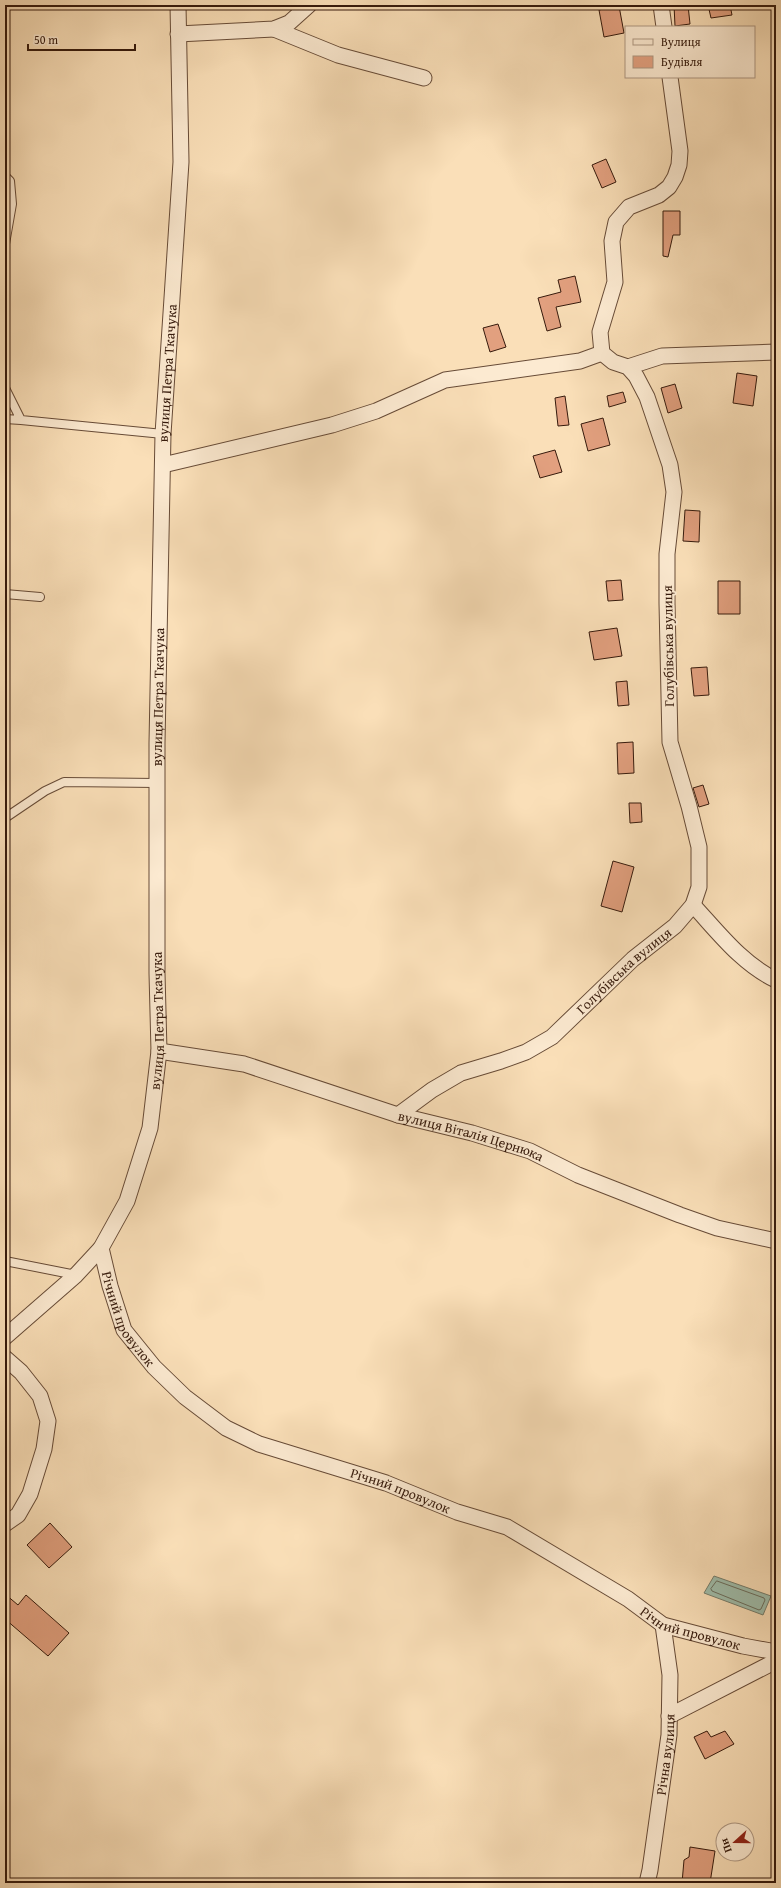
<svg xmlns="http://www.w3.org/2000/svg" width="781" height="1888" font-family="'Gentium Book Plus',serif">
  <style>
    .water { fill: #9fbdab; stroke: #757c6b }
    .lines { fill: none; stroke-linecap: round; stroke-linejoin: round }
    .shore { stroke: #6a6c5c; stroke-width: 1 }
    .building { fill: #e2a07f; stroke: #361a0c }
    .lane-casing { stroke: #674b37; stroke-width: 10 }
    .street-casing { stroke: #674b37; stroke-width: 17 }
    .lane { stroke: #fcead1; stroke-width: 8 }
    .street { stroke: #fcead1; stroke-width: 15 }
    .labels { text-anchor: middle; stroke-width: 4; stroke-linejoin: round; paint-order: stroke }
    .street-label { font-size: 14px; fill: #361a0c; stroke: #fcead1 }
  </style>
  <rect width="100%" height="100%" fill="#fadfb8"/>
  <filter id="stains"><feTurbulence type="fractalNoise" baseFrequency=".005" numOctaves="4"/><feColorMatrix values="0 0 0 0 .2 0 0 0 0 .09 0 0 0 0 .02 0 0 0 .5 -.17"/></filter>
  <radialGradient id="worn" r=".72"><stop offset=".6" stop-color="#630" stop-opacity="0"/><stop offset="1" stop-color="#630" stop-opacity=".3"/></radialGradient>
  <path class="water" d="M714,1576L771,1596L763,1615L704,1593Z"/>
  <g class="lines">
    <path class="shore" d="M717,1581L764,1598L765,1600L761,1609L759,1610L712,1591L711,1589Z"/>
  </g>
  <path class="building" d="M674,5H688L690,24L675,26Z
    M708,5H730L732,15L711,18Z
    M619,6L624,33L604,37L599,10Z
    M606,159L616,182L602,188L592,165Z
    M663,211H680V235H673L668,257L663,256Z
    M575,276L581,302L556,307L561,327L547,331L538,298L561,292L558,280Z
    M498,324L506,347L490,352L483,328Z
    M737,373L757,376L753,406L733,403Z
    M675,384L682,408L668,413L661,388Z
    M623,392L626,402L609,407L607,396Z
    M565,396L569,425L558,426L555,398Z
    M603,418L610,445L588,451L581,424Z
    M555,450L562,472L540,478L533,456Z
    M685,510L700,511L699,542L683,541Z
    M621,580L623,600L608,601L606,581Z
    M718,581H740V614H718Z
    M617,628L622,656L594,660L589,632Z
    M707,667L709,695L694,696L691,668Z
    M627,681L629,705L618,706L616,682Z
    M633,742L634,773L618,774L617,743Z
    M703,785L709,804L699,807L693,788Z
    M629,803H641L642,822L630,823Z
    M613,861L634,867L622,912L601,906Z
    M50,1523L72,1547L49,1568L27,1545Z
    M5,1594L18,1605L26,1595L69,1633L48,1656L5,1619Z
    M707,1731L711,1737L725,1731L734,1744L705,1759L694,1737Z
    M690,1847L715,1851L710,1883H682L684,1860L689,1857Z"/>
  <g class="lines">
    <g class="lane-casing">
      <path id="lane" d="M5,176L10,181L12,204L5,244
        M5,388L21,420L163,434
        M5,419L21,420
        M5,594L40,597
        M5,818L45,791L64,782L157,783
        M5,1261L76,1275"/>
    </g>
    <g class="street-casing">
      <g id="street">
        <path d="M661,5L664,27"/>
        <path d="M274,29L338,55L424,78"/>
        <path d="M178,34L274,29L289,23L309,5"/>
        <path d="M628,367L662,356L776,352"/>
        <path d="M163,465L332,425L376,411L445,380L580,361L602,353"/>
        <path d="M693,905C718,932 742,964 776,980"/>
        <path id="s1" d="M159,1051L244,1064L398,1115L472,1133L530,1151L578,1175L680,1215L717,1228L776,1241"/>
        <path id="s2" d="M398,1115L432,1090L461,1073L501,1061L526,1052L552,1037L633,959L675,926L693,905L699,887V847L689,806L670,742L667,603V554L674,492L670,465L647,397L636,376L628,367L613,362L602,353L600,332L615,282L612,241L616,222L629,207L659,195L669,187L675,177L679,165L680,151L670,77"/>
        <path id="s3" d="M101,1248L110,1286L124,1330L154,1367L185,1397L226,1428L259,1444L386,1483L457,1512L507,1527L628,1599L663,1625L743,1646L776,1652"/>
        <path id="s4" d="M5,1337L76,1275L101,1248L127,1201L150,1128L159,1051L157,973V743L163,434L181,162L178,5"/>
        <path d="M5,1358L21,1372L40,1396L48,1421L44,1449L30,1494L18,1515L5,1524"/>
        <path d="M669,1716L776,1661"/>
        <path id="s5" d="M647,1883L650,1870L669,1735L670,1675L663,1625"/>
      </g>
    </g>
    <use href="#lane" class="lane"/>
    <use href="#street" class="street"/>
  </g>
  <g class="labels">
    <g class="street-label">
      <text dy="5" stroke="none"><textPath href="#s4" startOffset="1017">вулиця Петра Ткачука</textPath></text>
      <text transform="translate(668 646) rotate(-91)" y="5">Голубівська вулиця</text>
      <text dy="5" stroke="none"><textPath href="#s4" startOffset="693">вулиця Петра Ткачука</textPath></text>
      <text dy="5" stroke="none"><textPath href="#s2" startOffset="272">Голубівська вулиця</textPath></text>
      <text dy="5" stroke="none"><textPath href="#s4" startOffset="369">вулиця Петра Ткачука</textPath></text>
      <text dy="5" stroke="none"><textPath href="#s1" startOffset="324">вулиця Віталія Цернюка</textPath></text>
      <text dy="5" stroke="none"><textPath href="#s3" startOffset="77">Річний провулок</textPath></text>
      <text dy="5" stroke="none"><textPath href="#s3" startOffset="413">Річний провулок</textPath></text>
      <text dy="5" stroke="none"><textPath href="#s3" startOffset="737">Річний провулок</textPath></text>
      <text dy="5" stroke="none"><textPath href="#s5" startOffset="130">Річна вулиця</textPath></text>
    </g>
  </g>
  <rect width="781" height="1888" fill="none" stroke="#fadfb8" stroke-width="20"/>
  <rect x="6" y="6" width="769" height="1876" fill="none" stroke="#361a0c" stroke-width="2"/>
  <rect x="10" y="10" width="761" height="1868" fill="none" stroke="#361a0c"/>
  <rect x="625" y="26" width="130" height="52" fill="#fcead1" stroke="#ad9782"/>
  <rect x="633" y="39" width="20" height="6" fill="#fcead1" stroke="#ad9782"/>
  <text x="661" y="46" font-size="12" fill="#361a0c">Вулиця</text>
  <rect x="633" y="56" width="20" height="12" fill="#e2a07f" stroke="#ad9782"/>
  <text x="661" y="66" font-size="12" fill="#361a0c">Будівля</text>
  <g transform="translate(735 1842) rotate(249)"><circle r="19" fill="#fcead1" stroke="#ad9782"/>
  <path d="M0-3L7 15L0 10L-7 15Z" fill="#8f2418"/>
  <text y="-6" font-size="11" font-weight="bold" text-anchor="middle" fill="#361a0c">Пн</text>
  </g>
  <path d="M28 44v6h107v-6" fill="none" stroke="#361a0c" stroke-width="2"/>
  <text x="34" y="44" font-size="12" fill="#361a0c" stroke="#fcead1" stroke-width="3" paint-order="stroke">50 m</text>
  <rect width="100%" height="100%" filter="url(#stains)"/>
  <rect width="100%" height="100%" fill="url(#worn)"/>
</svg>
